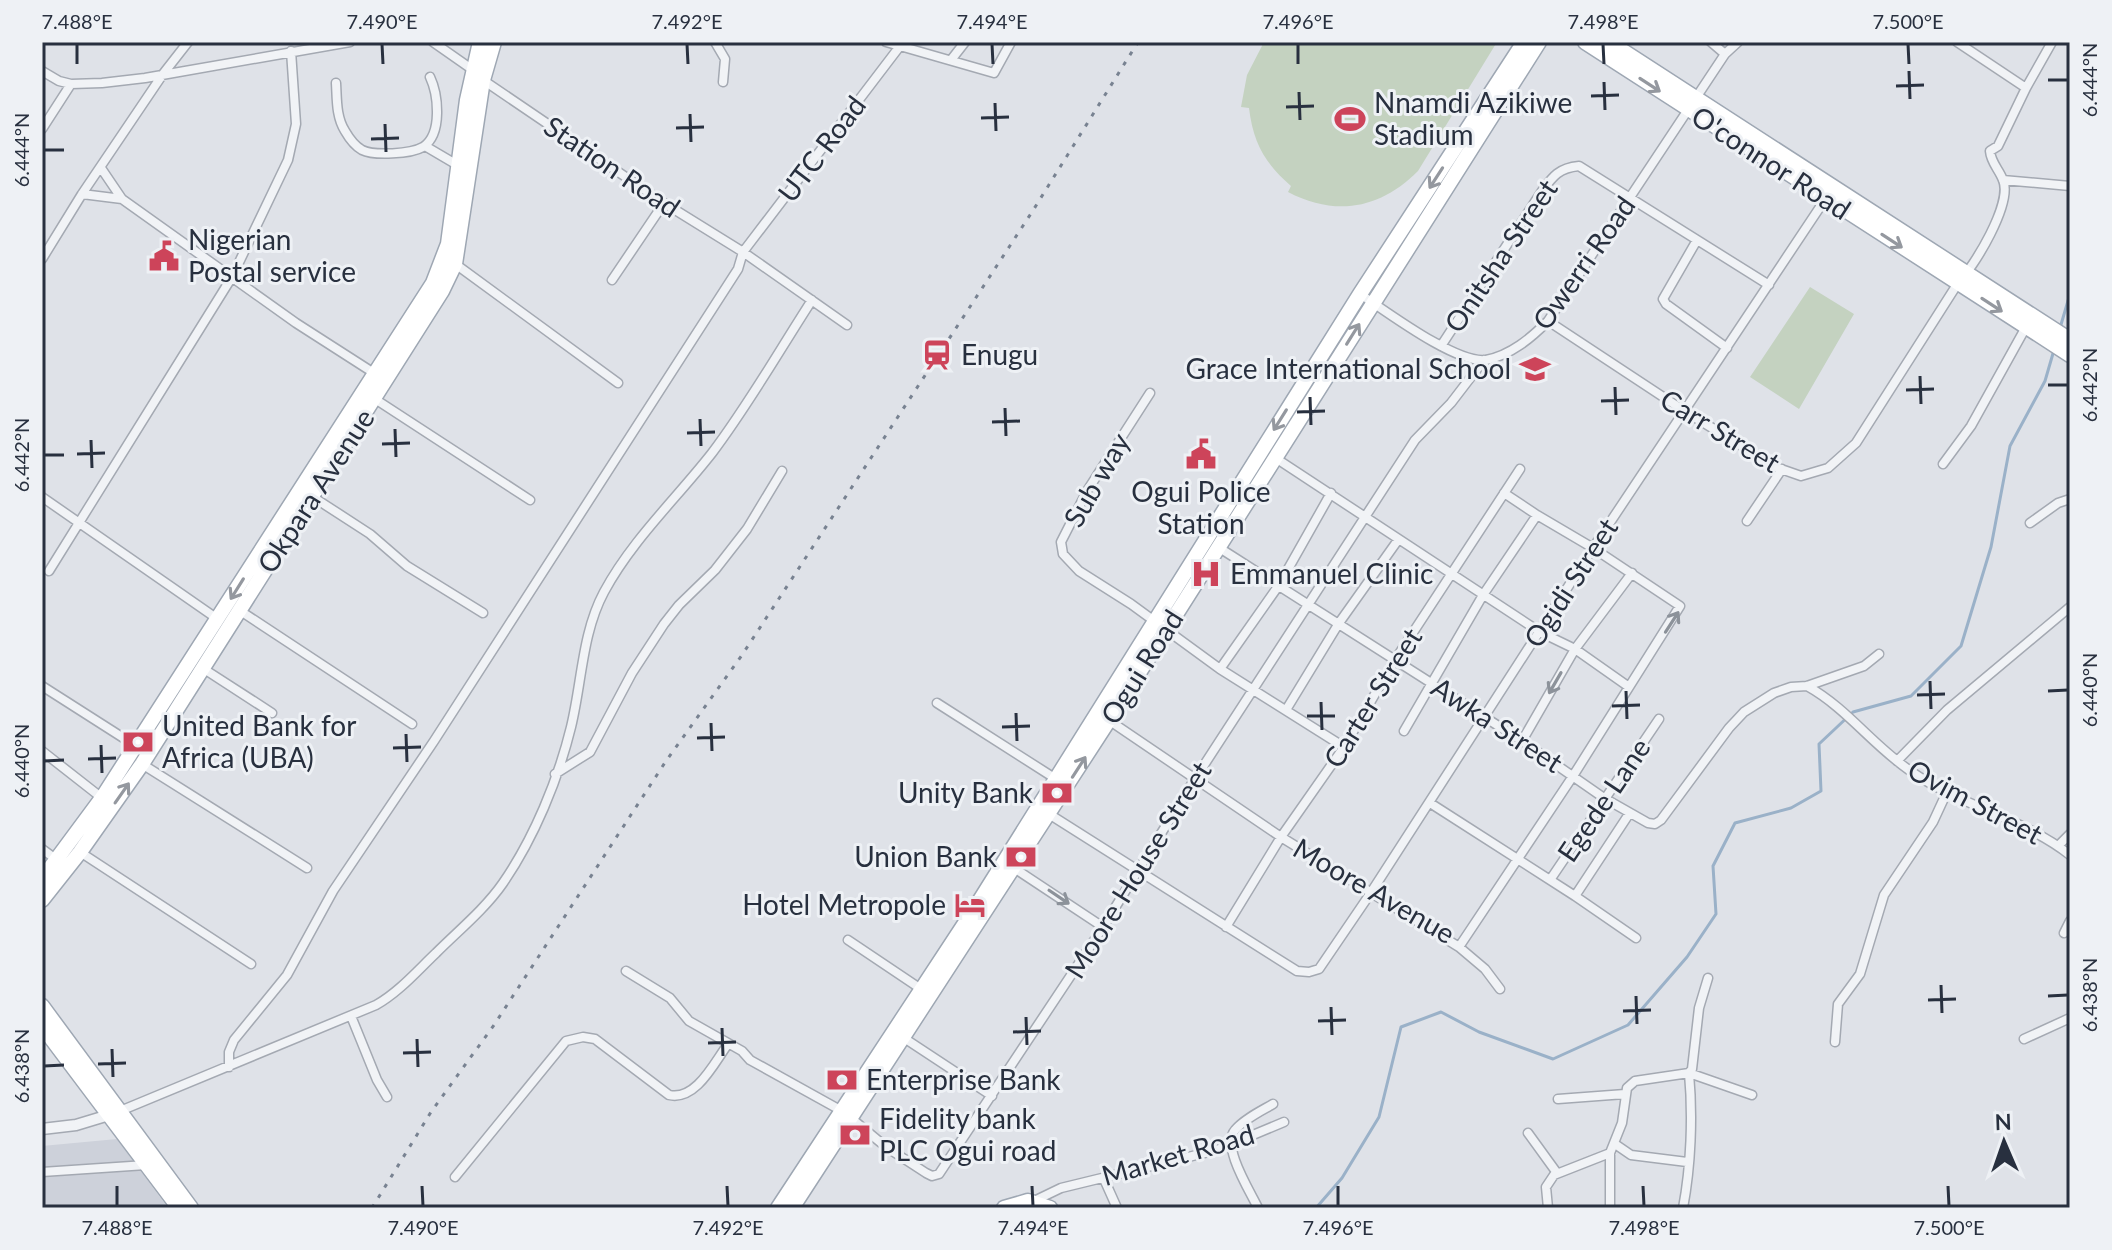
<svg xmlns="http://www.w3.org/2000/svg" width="2112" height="1250" font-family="Lato,sans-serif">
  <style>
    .built { fill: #cdd1da }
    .green { fill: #c4d2c0 }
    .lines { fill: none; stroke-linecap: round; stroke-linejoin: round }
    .stream { stroke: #9ab1c8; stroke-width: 3 }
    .minor-casing { stroke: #a4a9b2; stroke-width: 11 }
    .tertiary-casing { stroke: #a4a9b2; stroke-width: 13 }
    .primary-casing { stroke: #9ea7b3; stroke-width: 17 }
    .minor { stroke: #f1f3f6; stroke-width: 8 }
    .tertiary { stroke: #f1f3f6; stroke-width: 10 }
    .primary { stroke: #fff; stroke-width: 14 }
    .rail { stroke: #788291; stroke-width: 3; stroke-dasharray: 4 8; stroke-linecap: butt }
    .oneway { stroke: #94989f }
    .oneway2 { stroke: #8c929a }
    .ticks { fill: none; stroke: #28303f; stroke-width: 3 }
    .labels { text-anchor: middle; stroke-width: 6; stroke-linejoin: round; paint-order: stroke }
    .poi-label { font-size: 28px; fill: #28303f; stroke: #eef1f5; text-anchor: start }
    .street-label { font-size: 28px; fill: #28303f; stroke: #eef1f5 }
    .neatline { fill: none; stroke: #28303f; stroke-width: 3 }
    .ticks-label { font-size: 20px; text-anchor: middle; fill: #28303f }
  </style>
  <rect width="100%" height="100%" fill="#dfe2e8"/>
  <path class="built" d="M117,1139L168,1208H42V1146Z"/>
  <path class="green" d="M1264,42H1497L1418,171C1380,209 1336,217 1288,192L1291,186C1265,164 1253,142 1249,108L1241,107L1247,75Z
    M1810,287L1854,314L1799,409L1750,377Z"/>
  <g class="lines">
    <path class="stream" d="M2060,328L2070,294
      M1316,1208L1342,1178L1379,1117L1401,1027L1441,1012L1479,1032L1553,1059L1628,1025L1687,957L1716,914L1713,866L1735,823L1791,808L1821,791L1819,744L1853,712L1911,696L1961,646L1991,547L2010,446L2045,381L2054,350"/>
    <g class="minor-casing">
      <path id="minor" d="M433,42L473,70L483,80L664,203L743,252L847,325
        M715,42L725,59L723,82
        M886,42L994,73L1011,42
        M1711,42L1725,54
        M1957,42L2026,88
        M951,60L965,42
        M42,71L59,81L71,84L102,83L145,78L350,42
        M336,83C337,99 336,117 345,131C349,138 355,146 362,150C374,156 411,154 423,147C443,134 438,94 430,77
        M42,129L71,84
        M425,146L459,166
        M101,168L122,199L296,323L377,375
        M2003,180L2070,186
        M82,194L122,199
        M1697,240L1663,299L1666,304L1727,348
        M42,259L82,194L163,74L188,42
        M454,263L618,383
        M612,280L664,203
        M1360,294C1386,311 1456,364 1486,360C1511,355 1531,338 1548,321L1725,54L1738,42
        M1548,321L1686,412L1778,468L1801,476L1828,468L1856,443L1958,283C1974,267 2013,203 2003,180C1999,169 1991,163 1990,151L1998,146L2026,88L2052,42
        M1441,346L1542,191C1553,176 1559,168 1579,166L1769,285
        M1150,393L1087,491L1061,542L1063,554L1079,571L1131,604L1220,669L1344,747
        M375,399L530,500
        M1274,457L1540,632L1575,649L1629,687
        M1943,464L1971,426L2026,327
        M1504,493L1537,515
        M42,497L219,620
        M313,497L370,534L407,566L483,613
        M1747,521L1782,469
        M2030,523L2058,503L2070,499
        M1218,547L1522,741L1604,798L1648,823L1655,824L1661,820L1729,728L1744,712L1774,693L1791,687L1807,686L1864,666L1879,654
        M49,571L232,277L288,160L296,124L291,51
        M239,610L412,724
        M204,669L272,713
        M1220,669L1279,585L1331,493
        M42,686L136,746
        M1807,686C1847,708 1874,747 1912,772C1961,806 2023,818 2070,855
        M937,703L1056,779
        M1286,710L1339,623L1398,540
        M1107,719L1281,837L1459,947L1573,776L1680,606L1593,548L1537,515L1483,595L1404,731
        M1522,741L1575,649L1632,573
        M42,751L102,798
        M1897,761L1947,710L2070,607
        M142,764L307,868
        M555,774L590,752L632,673L664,624L679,605L715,570L747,529L782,471
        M1430,803L1575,896L1636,938
        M1049,814L1297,971L1309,972L1319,969L1370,894L1593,548L1828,195
        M2058,846L2070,834
        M42,849L57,860
        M80,852L251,964
        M1014,868L1103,927
        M1550,880L1659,719
        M1575,896L1629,814
        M1226,927L1281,837L1344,747L1395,660L1520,469
        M2064,933L2070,921
        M848,940L921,989
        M1459,947L1485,969L1500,989
        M626,971L670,998L689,1021L742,1051L750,1060L842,1111
        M351,1016L377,1080L387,1097
        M904,1038L992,1096
        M2024,1039L2070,1018
        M1835,1042L1838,1004L1860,974L1884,895L1933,822L1946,794
        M229,1067V1052L234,1040L287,975L333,891L434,741L738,269L743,252L900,46
        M1558,1099L1625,1094
        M120,1111L376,1005C399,992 417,971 436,953C458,931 485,909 503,883C534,838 558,780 571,727C582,682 582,633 604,592C632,540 676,499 712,453C749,404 779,351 812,300
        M851,1118L886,1147L926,1173L932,1176L939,1174L1103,927L1193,782L1415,440L1451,403L1484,360
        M1528,1133L1557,1173
        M1615,1144L1631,1155L1687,1162
        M42,1172L146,1165
        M455,1177L566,1041L583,1037L595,1039L669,1095C696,1101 714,1063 728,1044
        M1104,1179L1117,1208
        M1034,1201L1061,1188L1217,1150L1284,1122
        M1258,1208C1250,1191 1221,1146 1235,1130C1244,1119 1261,1111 1273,1104
        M1548,1208L1546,1187L1554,1175L1610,1153
        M1610,1208V1153L1622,1123L1627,1088L1635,1081L1689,1073L1692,1069L1699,1008L1708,978
        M1683,1208C1691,1166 1693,1116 1689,1073L1752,1095"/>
    </g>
    <g class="tertiary-casing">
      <path id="tertiary" d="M42,1129L76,1125L109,1115"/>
    </g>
    <g class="primary-casing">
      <path id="primary" d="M1585,42L2070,355
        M1609,42L2070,340
        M42,879L102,798L433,283L448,244L467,100L480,42
        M42,900L80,852L142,764L442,291L455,264L483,80L494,42
        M42,1006L191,1208
        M42,1026L179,1208
        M778,1208L977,905L1360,294L1524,42
        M792,1208L1109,720L1539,42
        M1004,1208L1028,1201L1050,1208"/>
    </g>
    <use href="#minor" class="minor"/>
    <use href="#tertiary" class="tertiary"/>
    <use href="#primary" class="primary"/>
    <path class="rail" d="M372,1208L431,1112L494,1025L666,761L742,655L1032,212L1138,42"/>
  </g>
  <defs><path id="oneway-shaft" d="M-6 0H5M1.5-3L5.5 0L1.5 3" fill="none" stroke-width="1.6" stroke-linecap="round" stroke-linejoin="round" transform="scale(2)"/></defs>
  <g class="oneway">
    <use href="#oneway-shaft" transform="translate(1650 85) rotate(33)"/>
    <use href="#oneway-shaft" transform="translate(1436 178) rotate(123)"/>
    <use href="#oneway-shaft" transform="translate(1892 241) rotate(33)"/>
    <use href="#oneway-shaft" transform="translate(1992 305) rotate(33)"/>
    <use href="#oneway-shaft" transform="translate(1353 334) rotate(-58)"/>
    <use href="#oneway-shaft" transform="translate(1280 420) rotate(122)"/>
    <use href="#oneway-shaft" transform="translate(237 589) rotate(122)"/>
    <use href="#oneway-shaft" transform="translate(1079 767) rotate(-57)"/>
    <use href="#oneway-shaft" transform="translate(122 793) rotate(-55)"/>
  </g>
  <g class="oneway2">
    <use href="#oneway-shaft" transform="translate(1672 622) rotate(-57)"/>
    <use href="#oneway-shaft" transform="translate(1555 683) rotate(120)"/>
    <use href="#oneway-shaft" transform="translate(1059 897) rotate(34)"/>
  </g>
  <path class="ticks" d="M77,44V64M382,44L383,64M687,44L688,64M992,44L993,64M1298,44V64M1603,44L1604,64M1908,44L1909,64M1909,71L1910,99M2048,80H2068M1604,82L1605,110M1896,86L1924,85M1299,92L1300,120M1591,96L1619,95M995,103L996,131M1286,107L1314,106M690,114L691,142M981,118L1009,117M385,124L386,152M676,128L704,127M371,139L399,138M44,150H64M1920,376L1921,404M2048,385H2068M1615,387L1616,415M1906,390L1934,389M1310,397L1311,425M1601,401L1629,400M1005,408L1006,436M1297,412L1325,411M700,419L701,446M992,422L1020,421M395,429L396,457M687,433L715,432M91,440L92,468M382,444L410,443M77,454L105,453M44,455H64M1930,681L1931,709M1626,691L1627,719M2048,691L2068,690M1917,695L1945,694M1321,702L1322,730M1612,706L1640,705M1016,713L1017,741M1307,716H1335M711,723L712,751M1002,727L1030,726M406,734L407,762M697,738L725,737M101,745L102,773M393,748L421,747M88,759L116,758M44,761L64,760M1941,985L1942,1013M1636,996L1637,1024M2048,996L2068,995M1928,1000L1956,999M1331,1007L1332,1035M1623,1011L1651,1010M1026,1017L1027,1045M1318,1021L1346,1020M722,1028L723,1056M1013,1032L1041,1031M417,1039L418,1067M708,1043L736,1042M112,1049L113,1077M403,1053L431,1052M98,1064L126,1063M44,1066L64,1065M117,1186V1206M422,1186L423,1206M727,1186L728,1206M1032,1186L1033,1206M1338,1186V1206M1643,1186L1644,1206M1948,1186L1949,1206"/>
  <defs>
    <g id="stadium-bare" transform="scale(2.4)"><path d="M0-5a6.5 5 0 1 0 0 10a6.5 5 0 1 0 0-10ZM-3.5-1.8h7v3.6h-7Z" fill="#cd445a" stroke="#eef1f5" stroke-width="2.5" paint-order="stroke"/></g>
    <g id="civic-bare" transform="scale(2.4)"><path d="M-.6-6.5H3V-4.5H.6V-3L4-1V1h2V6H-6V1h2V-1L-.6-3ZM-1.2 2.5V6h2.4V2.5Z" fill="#cd445a" stroke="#eef1f5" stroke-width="2.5" paint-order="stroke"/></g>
    <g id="station-bare" transform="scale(2.4)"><path d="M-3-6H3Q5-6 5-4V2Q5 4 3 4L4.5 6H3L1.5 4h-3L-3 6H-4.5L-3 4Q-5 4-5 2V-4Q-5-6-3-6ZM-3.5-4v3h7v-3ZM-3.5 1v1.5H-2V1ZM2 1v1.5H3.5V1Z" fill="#cd445a" stroke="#eef1f5" stroke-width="2.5" paint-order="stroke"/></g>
    <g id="school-bare" transform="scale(2.4)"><path d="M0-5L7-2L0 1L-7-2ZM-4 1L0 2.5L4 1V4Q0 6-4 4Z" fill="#cd445a" stroke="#eef1f5" stroke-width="2.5" paint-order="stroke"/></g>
    <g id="hospital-bare" transform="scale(2.4)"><path d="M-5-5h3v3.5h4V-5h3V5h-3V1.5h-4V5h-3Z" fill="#cd445a" stroke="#eef1f5" stroke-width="2.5" paint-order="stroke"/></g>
    <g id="bank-bare" transform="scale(2.4)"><path d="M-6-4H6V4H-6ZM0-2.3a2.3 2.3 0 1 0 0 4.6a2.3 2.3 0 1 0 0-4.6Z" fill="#cd445a" stroke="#eef1f5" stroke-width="2.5" paint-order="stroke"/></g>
    <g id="hotel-bare" transform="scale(2.4)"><path d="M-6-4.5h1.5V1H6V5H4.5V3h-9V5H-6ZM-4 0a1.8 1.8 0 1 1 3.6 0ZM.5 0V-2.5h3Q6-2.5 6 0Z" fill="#cd445a" stroke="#eef1f5" stroke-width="2.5" paint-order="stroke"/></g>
  </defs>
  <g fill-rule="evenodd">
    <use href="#stadium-bare" x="1350" y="119"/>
    <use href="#civic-bare" x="164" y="256"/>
    <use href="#station-bare" x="937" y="355"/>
    <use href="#school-bare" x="1535" y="369"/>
    <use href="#civic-bare" x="1201" y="454"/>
    <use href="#hospital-bare" x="1206" y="574"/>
    <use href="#bank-bare" x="138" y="742"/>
    <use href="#bank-bare" x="1057" y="793"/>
    <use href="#bank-bare" x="1021" y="857"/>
    <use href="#hotel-bare" x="970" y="905"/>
    <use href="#bank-bare" x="842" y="1080"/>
    <use href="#bank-bare" x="855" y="1135"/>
  </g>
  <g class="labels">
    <g class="poi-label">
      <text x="1374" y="113">Nnamdi Azikiwe<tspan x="1374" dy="32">Stadium</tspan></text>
      <text x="188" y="250">Nigerian<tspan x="188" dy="32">Postal service</tspan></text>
      <text x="961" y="365">Enugu</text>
      <text x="1511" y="379" text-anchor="end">Grace International School</text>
      <text x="1201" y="502" text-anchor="middle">Ogui Police<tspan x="1201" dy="32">Station</tspan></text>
      <text x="1230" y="584">Emmanuel Clinic</text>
      <text x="162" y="736">United Bank for<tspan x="162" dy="32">Africa (UBA)</tspan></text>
      <text x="1033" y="803" text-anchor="end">Unity Bank</text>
      <text x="997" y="867" text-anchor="end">Union Bank</text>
      <text x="946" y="915" text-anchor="end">Hotel Metropole</text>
      <text x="866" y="1090">Enterprise Bank</text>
      <text x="879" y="1129">Fidelity bank<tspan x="879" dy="32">PLC Ogui road</tspan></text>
    </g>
    <g class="street-label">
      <text transform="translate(822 149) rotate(-53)" y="10">UTC Road</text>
      <text transform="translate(1771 163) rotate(33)" y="10">O'connor Road</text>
      <text transform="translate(612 167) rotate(34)" y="10">Station Road</text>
      <text transform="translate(1501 256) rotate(-56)" y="10">Onitsha Street</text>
      <text transform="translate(1584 263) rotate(-55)" y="10">Owerri Road</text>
      <text transform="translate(1720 431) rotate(31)" y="10">Carr Street</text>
      <text transform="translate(1097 480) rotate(-60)" y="10">Sub way</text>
      <text transform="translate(316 491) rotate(-57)" y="10">Okpara Avenue</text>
      <text transform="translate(1571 583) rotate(-57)" y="10">Ogidi Street</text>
      <text transform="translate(1142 667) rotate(-58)" y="10">Ogui Road</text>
      <text transform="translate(1373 698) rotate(-58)" y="10">Carter Street</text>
      <text transform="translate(1497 725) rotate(33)" y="10">Awka Street</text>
      <text transform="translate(1604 800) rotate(-56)" y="10">Egede Lane</text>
      <text transform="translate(1975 802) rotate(28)" y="10">Ovim Street</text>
      <text transform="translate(1138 870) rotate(-58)" y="10">Moore House Street</text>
      <text transform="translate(1374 891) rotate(30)" y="10">Moore Avenue</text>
      <text transform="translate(1178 1155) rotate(-16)" y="10">Market Road</text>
    </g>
  </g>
  <rect width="2112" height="1250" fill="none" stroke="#eef1f5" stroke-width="88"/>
  <g transform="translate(2004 1142) rotate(358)" stroke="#eef1f5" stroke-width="6" paint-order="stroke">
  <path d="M0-6L14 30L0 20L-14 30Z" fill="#28303f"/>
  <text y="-12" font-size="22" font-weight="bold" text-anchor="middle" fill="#28303f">N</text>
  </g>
  <rect x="44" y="44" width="2024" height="1162" class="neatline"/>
  <g class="ticks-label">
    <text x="77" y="29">7.488°E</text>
    <text x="382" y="29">7.490°E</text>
    <text x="687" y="29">7.492°E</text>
    <text x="992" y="29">7.494°E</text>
    <text x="1298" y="29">7.496°E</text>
    <text x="1603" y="29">7.498°E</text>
    <text x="1908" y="29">7.500°E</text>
    <text transform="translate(2090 80) rotate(-90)" y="7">6.444°N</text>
    <text transform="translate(22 150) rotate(-90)" y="7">6.444°N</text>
    <text transform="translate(2090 385) rotate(-90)" y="7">6.442°N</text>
    <text transform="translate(22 455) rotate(-90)" y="7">6.442°N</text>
    <text transform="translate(2090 690) rotate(-90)" y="7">6.440°N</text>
    <text transform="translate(22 761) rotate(-90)" y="7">6.440°N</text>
    <text transform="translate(2090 995) rotate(-90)" y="7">6.438°N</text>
    <text transform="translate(22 1066) rotate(-90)" y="7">6.438°N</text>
    <text x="117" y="1235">7.488°E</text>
    <text x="423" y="1235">7.490°E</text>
    <text x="728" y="1235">7.492°E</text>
    <text x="1033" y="1235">7.494°E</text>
    <text x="1338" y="1235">7.496°E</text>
    <text x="1644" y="1235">7.498°E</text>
    <text x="1949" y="1235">7.500°E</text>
  </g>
</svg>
